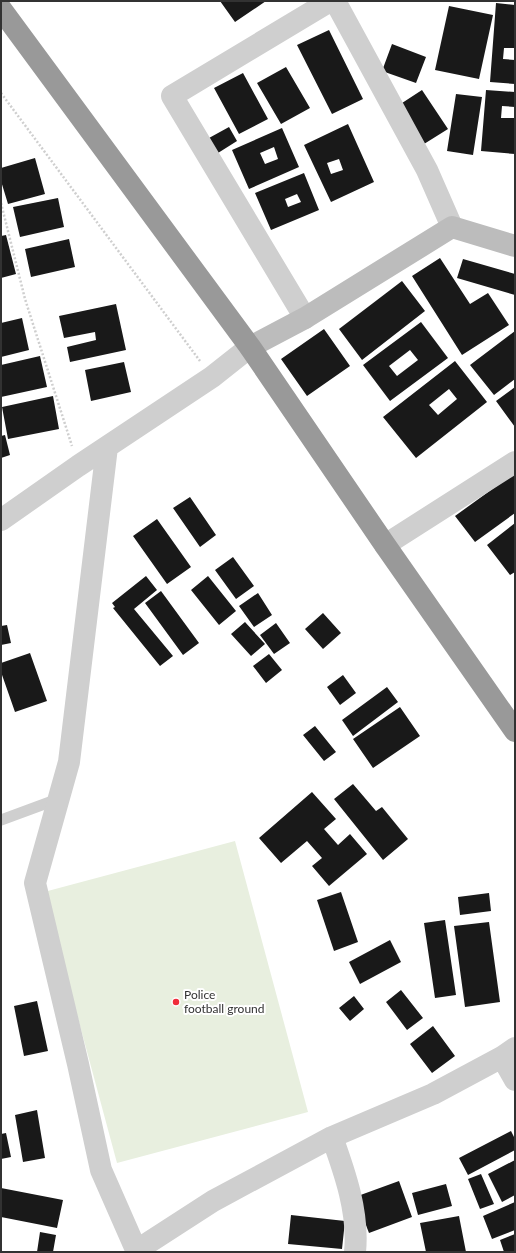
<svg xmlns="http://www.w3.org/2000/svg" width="516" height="1253" font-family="Lato,sans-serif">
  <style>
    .green { fill: #e8efdf }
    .building { fill: #191919; fill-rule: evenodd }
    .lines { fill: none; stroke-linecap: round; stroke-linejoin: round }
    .path { stroke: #cfcfcf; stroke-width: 2.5; stroke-dasharray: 2 2; stroke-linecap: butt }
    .lane { stroke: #cfcfcf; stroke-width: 11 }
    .street { stroke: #cfcfcf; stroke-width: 22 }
    .secondary { stroke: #bcbcbc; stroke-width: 22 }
    .highway { stroke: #999; stroke-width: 22 }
    .poi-dot { fill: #f02c3a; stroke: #fff; stroke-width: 1.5 }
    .labels { text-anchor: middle; stroke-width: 4; stroke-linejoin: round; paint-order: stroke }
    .poi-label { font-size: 12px; fill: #323232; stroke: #fff; text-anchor: start }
  </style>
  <rect width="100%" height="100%" fill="#fff"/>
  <path class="green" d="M235,841L308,1112L117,1163L44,892Z"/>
  <path class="building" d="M220,1H266L235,22Z
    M496,3L515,5V48H504L503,59L515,60V84L490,82Z
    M449,6L493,15L479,79L435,70Z
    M329,30L363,99L332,114L297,45Z
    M392,44L426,57L416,83L382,71Z
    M286,67L310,108L281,124L257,83Z
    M243,73L268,119L239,134L214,88Z
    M422,90L448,129L424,144L399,105Z
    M486,90L515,92V107L502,106L501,118H515V154L481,151Z
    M456,94L482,97L473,155L447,151Z
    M348,124L374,182L331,202L304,145ZM339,159L343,170L331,174L327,163Z
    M229,127L237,141L218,153L209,138Z
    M282,128L299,167L249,189L232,150ZM274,147L278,159L265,164L260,153Z
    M35,158L45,194L8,204L1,181V168Z
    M304,173L319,210L271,230L255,193ZM297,194L301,202L288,207L285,199Z
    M58,198L64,227L20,237L13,207Z
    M6,235L16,274L1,278V236Z
    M69,239L75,267L31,277L25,249Z
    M440,258L470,304L488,293L509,325L462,355L412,276Z
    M463,259L515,274V295L457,278Z
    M402,281L425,311L362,360L339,329Z
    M116,304L126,350L70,362L67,347L96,340L95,332L64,338L59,316Z
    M22,318L29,350L1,357V323Z
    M421,322L448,358L390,401L363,365ZM410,350L418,360L397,376L389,366Z
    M324,329L350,366L307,396L281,359Z
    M515,331V379L494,395L470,365Z
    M40,356L47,387L1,397V365Z
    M455,361L487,402L416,458L383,417ZM449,389L457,399L438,415L429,405Z
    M124,362L131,392L91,401L85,370Z
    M515,387V427L496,401Z
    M53,396L59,429L8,439L2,407Z
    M5,435L10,455L1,458V436Z
    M513,474L515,476V513L475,542L455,516Z
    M190,497L216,535L200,547L173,508Z
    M157,519L191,567L167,584L133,536Z
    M515,523V572L510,575L487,545Z
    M233,557L254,586L236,599L215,570Z
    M146,576L157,590L134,609L173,656L160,666L113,608L115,607L112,603Z
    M208,576L236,611L219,625L191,590Z
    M161,591L199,643L183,655L145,603Z
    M258,593L272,615L254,627L239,606Z
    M323,613L341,633L323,649L305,629Z
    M245,622L265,644L251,656L231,634Z
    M276,623L290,643L274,654L260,635Z
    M7,625L11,643L1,645V626Z
    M30,653L47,701L15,712L1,672V663Z
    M269,654L282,670L266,683L253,666Z
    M343,675L356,693L340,705L327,687Z
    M387,687L398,702L353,736L342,720Z
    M400,707L420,736L373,768L353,739Z
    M315,726L336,752L324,761L303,735Z
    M353,784L376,811L382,807L408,839L383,860L334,799Z
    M312,792L336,819L324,829L338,845L350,834L367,854L329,886L312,866L322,858L307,841L281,863L259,838Z
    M341,892L358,942L334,951L317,900Z
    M489,893L491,911L460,915L458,897Z
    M445,920L456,995L435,998L424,923Z
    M489,922L500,1002L465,1007L454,926Z
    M390,940L401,962L360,984L349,962Z
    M401,990L423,1018L407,1030L386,1002Z
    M354,996L364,1009L350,1021L339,1008Z
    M37,1001L48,1051L24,1056L14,1006Z
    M433,1026L455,1056L432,1073L410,1044Z
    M37,1110L45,1158L23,1162L15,1115Z
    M511,1131L515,1139V1150L468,1175L459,1158Z
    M6,1133L11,1157L1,1159V1134Z
    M515,1160V1195L502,1202L488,1174Z
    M481,1174L494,1204L480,1209L468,1179Z
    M399,1181L412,1217L369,1233L355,1197Z
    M446,1184L452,1206L418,1215L412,1193Z
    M1,1188L63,1200L57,1228L1,1217Z
    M515,1202V1230L492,1239L483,1216Z
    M291,1215L345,1221L342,1249L288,1244Z
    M459,1216L466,1252H426L420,1223Z
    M40,1232L56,1235L53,1252H37Z
    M515,1234V1252H504L500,1240Z"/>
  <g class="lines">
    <path class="path" d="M1,93L200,361
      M1,203L25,299L72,446"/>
    <path class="lane" d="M1,820L58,799"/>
    <path class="street" d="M335,1L427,170L452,227
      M305,318L172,96L330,1
      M107,447L69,762L35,883L78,1064L101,1170L137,1252
      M1,520L78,466L212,377L250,347
      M385,545L515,462
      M502,1057L515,1080
      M332,1137C345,1173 359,1213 355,1252
      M139,1252L148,1243L213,1201L332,1137L433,1094L502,1057L515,1048"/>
    <path class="secondary" d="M250,347L305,318L452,227L515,246"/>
    <path class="highway" d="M1,9L250,347L385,545L515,731"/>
  </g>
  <circle class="poi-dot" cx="176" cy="1002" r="4"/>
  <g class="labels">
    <g class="poi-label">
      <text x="184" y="999">Police<tspan x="184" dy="14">football ground</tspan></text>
    </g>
  </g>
  <rect width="516" height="1253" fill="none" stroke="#323232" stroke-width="4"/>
</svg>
